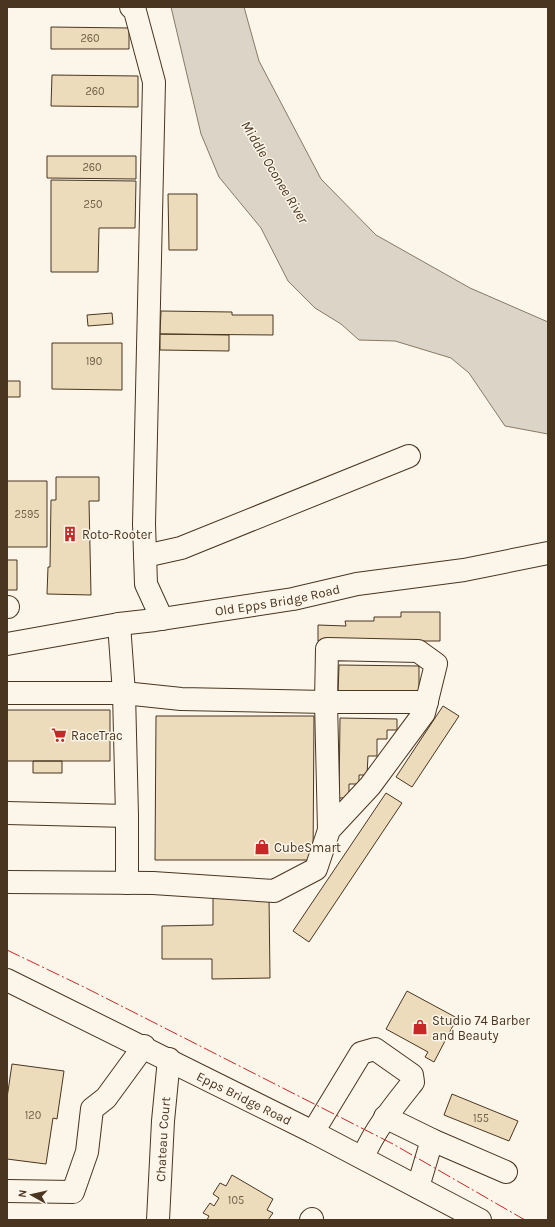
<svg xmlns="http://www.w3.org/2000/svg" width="555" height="1227" font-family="Karla,sans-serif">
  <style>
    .water { fill: #dcd4c6; stroke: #887966 }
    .building { fill: #ecdcbc; stroke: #4a3520 }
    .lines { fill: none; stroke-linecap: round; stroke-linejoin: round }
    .minor-casing { stroke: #4a3520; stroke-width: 24 }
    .minor { stroke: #fbf6e9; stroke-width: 22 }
    .power { stroke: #c62828; stroke-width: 1; stroke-dasharray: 14 3 2 3; stroke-linecap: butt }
    .labels { text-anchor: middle; stroke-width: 3; stroke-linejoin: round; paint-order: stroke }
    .number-label { font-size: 11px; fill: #725f47 }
    .poi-label { font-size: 13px; fill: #4a3520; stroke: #fbf6e9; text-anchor: start }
    .street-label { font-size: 13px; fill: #4a3520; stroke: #fbf6e9 }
    .water-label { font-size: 14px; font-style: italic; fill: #4a3520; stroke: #fbf6e9 }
  </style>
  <rect width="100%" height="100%" fill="#fbf6e9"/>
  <path class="water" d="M171,7H244L259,61L321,179L376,235L470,288L548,322V434L505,426L469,373L451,358L395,341L359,340L341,324L315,308L288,281L261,228L219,177L201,134Z"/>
  <path class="building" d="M51,27L129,28V49H51Z
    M52,75L138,76V107L51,106Z
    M47,156H136V179L47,178Z
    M51,180L136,181L135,228H99L98,272H51Z
    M168,194H197V250H169Z
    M161,311L232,312V315H273V335L160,334Z
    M112,313L113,324L88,326L87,315Z
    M160,334L229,335V351L160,350Z
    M52,343H122V390L52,389Z
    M7,381H20V397H7Z
    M56,477H99V501H89L91,595L47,594L48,567H50L51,500H56Z
    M7,481H47V547H7Z
    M7,560H17V590H7Z
    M401,612H440V641H318V625L346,626L345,621H374V617H401Z
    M339,665L419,666V695L338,694Z
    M443,706L459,716L412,787L396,777Z
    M7,710H110V761H7Z
    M156,716H314L313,860H155Z
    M340,718L397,719V730H387V739H377V756H368L367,775H359V784H349V798H339Z
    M33,761H62V773H33Z
    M386,793L402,803L309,942L293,931Z
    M213,897H269L270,978L212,979V959H162V926L213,925Z
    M407,991L457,1018L434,1062L425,1057L428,1052L386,1029Z
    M12,1064L64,1071L57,1119L53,1118L46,1164L7,1159V1098Z
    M452,1094L518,1121L509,1141L444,1115Z
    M232,1175L273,1199L267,1210L273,1213L268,1220H207L209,1216L203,1213L210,1203L214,1206L219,1198L213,1194L220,1183L226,1186Z"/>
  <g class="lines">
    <g class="minor-casing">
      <g id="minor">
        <path d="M131,7L135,11L154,82L144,524L146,584L162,619"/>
        <path d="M145,556L181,548L409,456"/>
        <path d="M7,607H8"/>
        <path id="s1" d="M7,644L119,624L155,620L293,599L357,584L464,570L548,553"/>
        <path d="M7,693H124L181,699L326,702H427"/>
        <path d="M7,813L127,816L124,693L119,624"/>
        <path d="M7,882L153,883L274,891L316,869L329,830L370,786L424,713L436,664L418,651L327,649L326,702L329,830"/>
        <path d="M127,883V816"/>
        <path id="s2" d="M7,980L313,1132L480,1220"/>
        <path d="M385,1117L432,1140L418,1187"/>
        <path d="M313,1132L361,1053L375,1049L412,1075L413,1082C394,1106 375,1129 363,1157"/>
        <path d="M432,1140L506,1172"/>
        <path d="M7,1191L73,1192L87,1152L92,1109L106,1098L144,1046"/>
        <path id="s3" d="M158,1220L163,1121L169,1059"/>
        <path d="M311,1220L312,1219"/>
      </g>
    </g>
    <use href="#minor" class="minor"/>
    <path class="power" d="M7,950L84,987L393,1144L525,1220"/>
  </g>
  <defs>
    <g id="building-bare" transform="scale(1.2)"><path d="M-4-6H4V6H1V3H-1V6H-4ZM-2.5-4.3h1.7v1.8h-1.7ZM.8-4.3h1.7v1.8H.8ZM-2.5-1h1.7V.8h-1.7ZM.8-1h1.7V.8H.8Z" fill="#c62828" stroke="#fbf6e9" stroke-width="2.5" paint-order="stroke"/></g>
    <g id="supermarket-bare" transform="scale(1.2)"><path d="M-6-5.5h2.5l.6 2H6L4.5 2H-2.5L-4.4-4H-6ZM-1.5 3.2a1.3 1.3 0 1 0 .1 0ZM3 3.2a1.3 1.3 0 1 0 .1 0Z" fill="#c62828" stroke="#fbf6e9" stroke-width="2.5" paint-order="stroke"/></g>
    <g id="shop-bare" transform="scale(1.2)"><path d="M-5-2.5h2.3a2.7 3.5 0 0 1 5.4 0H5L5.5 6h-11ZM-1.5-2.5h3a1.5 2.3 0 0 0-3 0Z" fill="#c62828" stroke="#fbf6e9" stroke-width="2.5" paint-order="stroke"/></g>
  </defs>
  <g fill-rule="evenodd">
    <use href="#building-bare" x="70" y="534"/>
    <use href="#supermarket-bare" x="59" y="735"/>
    <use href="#shop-bare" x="262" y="847"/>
    <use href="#shop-bare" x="420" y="1027"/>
  </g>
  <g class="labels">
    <g class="number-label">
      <text x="90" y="42">260</text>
      <text x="95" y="95">260</text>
      <text x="92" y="171">260</text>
      <text x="93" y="208">250</text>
      <text x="94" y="365">190</text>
      <text x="27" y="518">2595</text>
      <text x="33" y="1119">120</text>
      <text x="481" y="1122">155</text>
      <text x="236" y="1204">105</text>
    </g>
    <g class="poi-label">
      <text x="82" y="539">Roto-Rooter</text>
      <text x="71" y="740">RaceTrac</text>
      <text x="274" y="852">CubeSmart</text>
      <text x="432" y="1025">Studio 74 Barber<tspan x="432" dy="15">and Beauty</tspan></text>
    </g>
    <g class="street-label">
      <text dy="5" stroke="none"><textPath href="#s1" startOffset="274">Old Epps Bridge Road</textPath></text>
      <text dy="5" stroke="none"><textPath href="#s2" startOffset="265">Epps Bridge Road</textPath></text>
      <text dy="5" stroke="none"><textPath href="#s3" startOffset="81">Chateau Court</textPath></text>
    </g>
    <g class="water-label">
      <text transform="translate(275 172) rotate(59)" y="5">Middle Oconee River</text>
    </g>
  </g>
  <rect width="555" height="1227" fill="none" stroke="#4a3520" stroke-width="16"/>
  <g transform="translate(32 1195) rotate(278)" stroke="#fbf6e9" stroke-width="3" paint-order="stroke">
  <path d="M0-3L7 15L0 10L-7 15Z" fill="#4a3520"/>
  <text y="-6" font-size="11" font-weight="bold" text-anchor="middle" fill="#4a3520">N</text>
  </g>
</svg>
